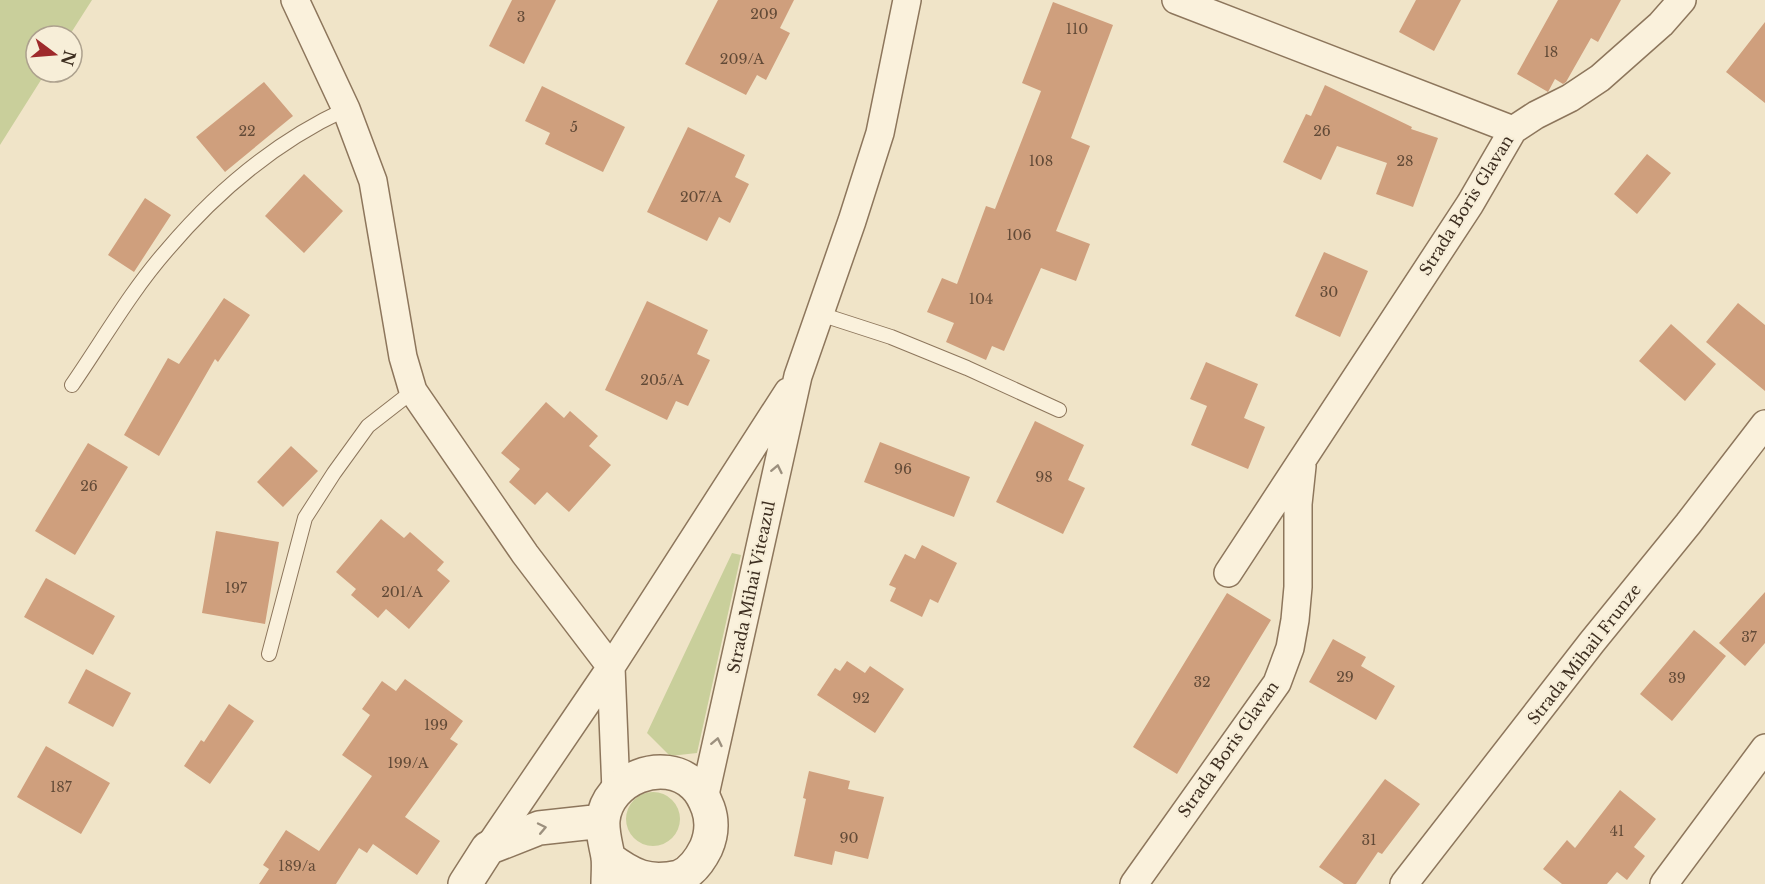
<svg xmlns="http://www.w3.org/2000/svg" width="1765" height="884" font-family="'Libre Baskerville',serif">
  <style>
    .green { fill: #c9cf9b }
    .building { fill: #cf9f7d }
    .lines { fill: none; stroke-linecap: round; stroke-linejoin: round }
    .service-casing { stroke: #8d765c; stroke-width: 16 }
    .minor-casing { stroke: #8d765c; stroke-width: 30 }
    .tertiary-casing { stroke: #8d765c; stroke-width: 36 }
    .service { stroke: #faf1dc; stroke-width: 14 }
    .minor { stroke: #faf1dc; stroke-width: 27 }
    .tertiary { stroke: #faf1dc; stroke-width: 33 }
    .oneway { stroke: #9c907e }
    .labels { text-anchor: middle; stroke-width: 4.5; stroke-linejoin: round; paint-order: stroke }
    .number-label { font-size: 14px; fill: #624a37 }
    .street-label { font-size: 16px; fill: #3d2e20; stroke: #f7eed8 }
  </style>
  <rect width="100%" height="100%" fill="#f0e4c8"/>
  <path class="green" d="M0,0H92L69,36H36V72H46L0,145Z
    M732,553L741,555L697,753L670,756L647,733Z
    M626 819a27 27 0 1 1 54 0a27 27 0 1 1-54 0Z"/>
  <path class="building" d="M512,0H556L524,64L489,46Z
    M718,0H794L780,28L790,33L766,80L757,75L746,95L685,64Z
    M1416,0H1461L1434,51L1399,32Z
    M1558,0H1621L1598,42L1591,38L1566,82L1563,84L1555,79L1548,92L1517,74Z
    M1053,2L1113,25L1071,138L1090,146L1056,231L1090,244L1076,281L1041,268L1004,351L992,346L986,360L946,342L954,323L927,312L942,278L957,284L986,206L995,209L1041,91L1022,83Z
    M1765,22V103L1726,72Z
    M264,82L293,116L225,172L196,137Z
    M1325,85L1412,127L1411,129L1438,138L1413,207L1376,194L1387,163L1337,146L1321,180L1283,162L1306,114L1311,116Z
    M542,86L625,127L603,172L545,144L550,133L525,121Z
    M688,127L745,155L735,177L749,184L730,223L719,217L707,241L647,212Z
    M1647,154L1671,173L1637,214L1614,194Z
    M304,174L343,211L304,253L265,216Z
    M145,198L171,215L134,272L108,255Z
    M1324,252L1368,271L1340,337L1295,316Z
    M224,298L250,315L218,362L215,359L159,456L124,435L168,358L179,364Z
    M647,301L708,330L697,354L710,360L688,406L676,401L667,420L605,390Z
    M1738,303L1765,325V391L1706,342Z
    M1671,324L1716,364L1685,401L1639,361Z
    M1206,362L1258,384L1244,418L1265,427L1248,469L1191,445L1207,406L1190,399Z
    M546,402L564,418L570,411L598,436L589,446L611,465L569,512L547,492L535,505L509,482L520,469L501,453Z
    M1035,421L1084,445L1068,480L1085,488L1063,534L996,502Z
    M880,442L970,477L954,517L864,482Z
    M88,443L128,467L75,555L35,531Z
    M291,446L318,471L283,507L257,482Z
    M381,519L404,538L410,532L444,562L437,570L450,581L409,629L386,609L378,618L351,595L356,589L336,572Z
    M216,531L279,542L265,624L202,613Z
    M922,545L957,563L938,603L930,599L922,617L890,601L896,588L889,585L905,554L915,559Z
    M46,578L115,616L93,655L24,617Z
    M1765,592V643L1745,666L1719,643Z
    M1227,593L1271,620L1177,774L1133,747Z
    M1694,630L1726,656L1672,721L1640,694Z
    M1333,639L1366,657L1361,666L1395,686L1376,720L1309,682Z
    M847,661L865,673L870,666L904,689L875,733L817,695L835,668L840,671Z
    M86,669L131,693L113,727L68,703Z
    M405,679L463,721L450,739L458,744L405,817L440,841L417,875L373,844L367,853L359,848L336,884H259L269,869L263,865L286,830L319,851L372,776L342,755L370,715L362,709L382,681L396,691Z
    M229,704L254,721L210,784L184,766L201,740L204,742Z
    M46,746L110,783L81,834L17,797Z
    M809,771L850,781L848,789L884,797L868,859L835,851L832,865L794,856L806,799L803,798Z
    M1385,779L1420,804L1382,854L1378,852L1356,884H1344L1319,867Z
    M1620,790L1656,819L1634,847L1645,856L1627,880L1617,872L1607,884H1562L1543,869L1567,840L1575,848Z"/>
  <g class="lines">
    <g class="service-casing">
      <path id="service" d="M820,314L891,337L967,368L1059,410
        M72,385C103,340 131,291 167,250C216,192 277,141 346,109
        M269,654L305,518L334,473L368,426L413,391"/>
    </g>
    <g class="minor-casing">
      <path id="minor" d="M295,0L346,109L373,181L403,357L413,391L525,554L611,667L616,791
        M1176,0L1513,130
        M1228,573L1470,204L1513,130L1536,115L1570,98L1600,78L1661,24L1682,0
        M704,799L798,376L852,221L880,133L907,0
        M488,848L611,667L788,392
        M1134,884L1277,683L1290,648L1295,620L1298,587V504L1302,466
        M1404,884L1592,642L1688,524L1765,424
        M1664,884L1765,748"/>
    </g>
    <g class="tertiary-casing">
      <path id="tertiary" d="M608,858C632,876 648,884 679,877C692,872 700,860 706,848C712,834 713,822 708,808C705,800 701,791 694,785C664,756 607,779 603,820C602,833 606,845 608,857C609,865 608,875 608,884
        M465,884L488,848L539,828L603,821"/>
    </g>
    <use href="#service" class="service"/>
    <use href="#minor" class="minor"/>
    <use href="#tertiary" class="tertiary"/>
  </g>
  <defs><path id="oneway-chevron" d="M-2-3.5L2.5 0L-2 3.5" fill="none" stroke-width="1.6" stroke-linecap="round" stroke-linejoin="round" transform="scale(1.5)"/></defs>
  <g class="oneway">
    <use href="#oneway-chevron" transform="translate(777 469) rotate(-78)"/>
    <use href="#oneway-chevron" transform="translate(717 742) rotate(-78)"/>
    <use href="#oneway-chevron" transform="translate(542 828) rotate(-12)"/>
  </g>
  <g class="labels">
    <g class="number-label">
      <text x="764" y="19">209</text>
      <text x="521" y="22">3</text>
      <text x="1077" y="34">110</text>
      <text x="1551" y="57">18</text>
      <text x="742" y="64">209/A</text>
      <text x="574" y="132">5</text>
      <text x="247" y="136">22</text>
      <text x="1322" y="136">26</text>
      <text x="1041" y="166">108</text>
      <text x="1405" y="166">28</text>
      <text x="701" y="202">207/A</text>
      <text x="1019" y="240">106</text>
      <text x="1329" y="297">30</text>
      <text x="981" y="304">104</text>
      <text x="662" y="385">205/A</text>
      <text x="903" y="474">96</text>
      <text x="1044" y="482">98</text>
      <text x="89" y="491">26</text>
      <text x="236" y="593">197</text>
      <text x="402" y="597">201/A</text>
      <text x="1749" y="642">37</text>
      <text x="1345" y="682">29</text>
      <text x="1677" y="683">39</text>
      <text x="1202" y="687">32</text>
      <text x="861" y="703">92</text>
      <text x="436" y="730">199</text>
      <text x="408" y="768">199/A</text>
      <text x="61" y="792">187</text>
      <text x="1617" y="836">41</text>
      <text x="849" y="843">90</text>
      <text x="1369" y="845">31</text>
      <text x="297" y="871">189/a</text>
    </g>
    <g class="street-label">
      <text transform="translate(1466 205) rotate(-58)" y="6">Strada Boris Glavan</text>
      <text transform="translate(751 587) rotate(-78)" y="6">Strada Mihai Viteazul</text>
      <text transform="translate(1584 654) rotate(-52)" y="6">Strada Mihail Frunze</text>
      <text transform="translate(1228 749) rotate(-55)" y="6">Strada Boris Glavan</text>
    </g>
  </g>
  <g transform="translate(54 54) rotate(106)"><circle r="28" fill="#f7eed8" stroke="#ada18e" stroke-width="1.5"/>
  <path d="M0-4.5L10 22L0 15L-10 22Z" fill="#9e2a2b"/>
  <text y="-9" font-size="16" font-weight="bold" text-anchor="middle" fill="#3d2e20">N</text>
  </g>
</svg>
